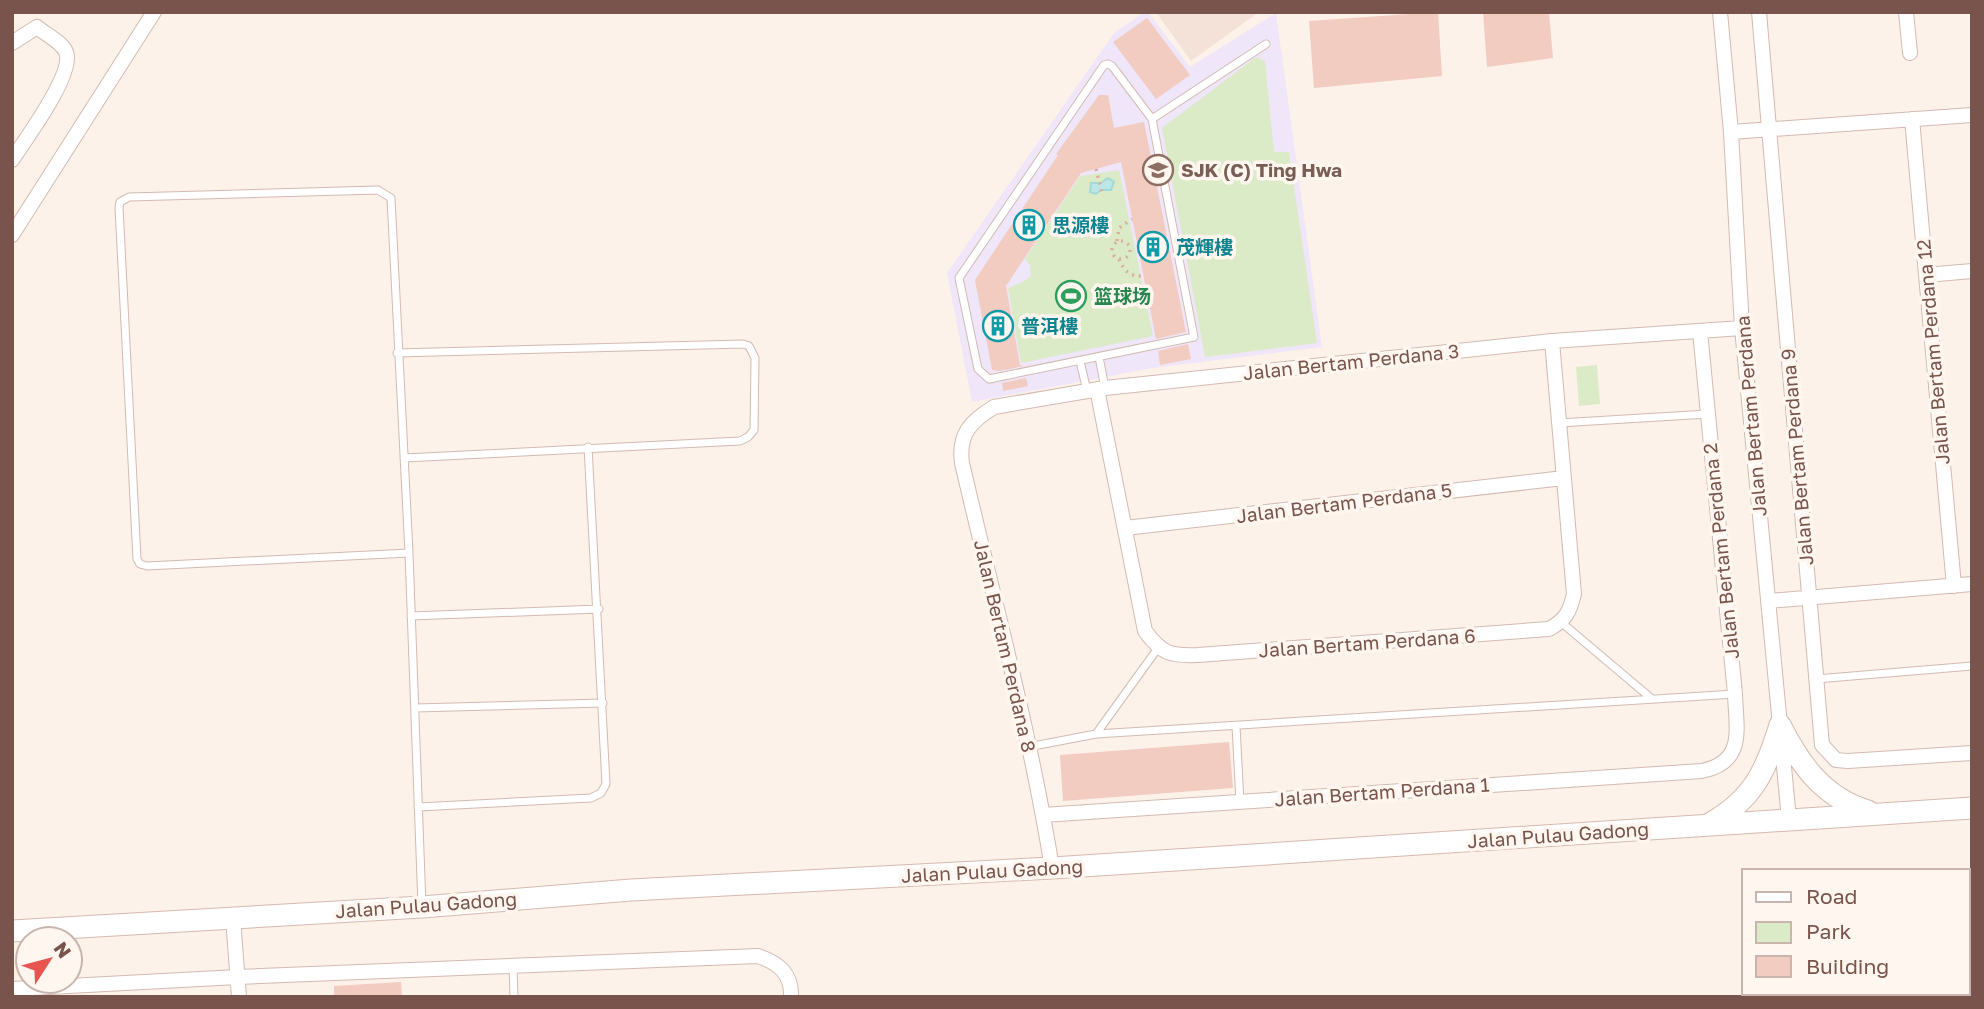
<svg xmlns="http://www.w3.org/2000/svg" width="1984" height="1009" font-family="'Golos Text','Noto Sans SC',sans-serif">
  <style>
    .residential { fill: #f4e2d8 }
    .education { fill: #efe6f9 }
    .green { fill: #dcebc7 }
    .water { fill: #bde7e5; stroke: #a3d9d7; stroke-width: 2 }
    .building { fill: #f2cbc1 }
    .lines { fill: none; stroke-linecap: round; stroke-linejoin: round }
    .lane-casing { stroke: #d2bab1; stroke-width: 9 }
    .street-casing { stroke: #d2bab1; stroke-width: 16 }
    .secondary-casing { stroke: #d5b9ae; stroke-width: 23 }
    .path { stroke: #d8aea3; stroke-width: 3.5; stroke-dasharray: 2 5; stroke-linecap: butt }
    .lane { stroke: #fff; stroke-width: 7 }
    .street { stroke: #fff; stroke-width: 14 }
    .secondary { stroke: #fff; stroke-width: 21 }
    .labels { text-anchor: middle; stroke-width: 7; stroke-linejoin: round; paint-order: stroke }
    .education-label { font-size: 19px; font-weight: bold; fill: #785e54; stroke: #fff6f0; text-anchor: start }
    .culture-label { font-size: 19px; font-weight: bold; fill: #0d838f; stroke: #fff6f0; text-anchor: start }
    .leisure-label { font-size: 19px; font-weight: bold; fill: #27864d; stroke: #fff6f0; text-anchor: start }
    .street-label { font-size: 19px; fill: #78544c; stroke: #fff6f0 }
  </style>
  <rect width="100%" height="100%" fill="#fdf2e9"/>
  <path class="residential" d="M1156,12H1259L1191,61Z"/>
  <path class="education" d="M1145,12H1148L1190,67L1276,13L1322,347L1153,368L972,402L947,273L1114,33Z"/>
  <path class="green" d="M1256,57L1265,61L1274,152H1289L1317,343L1205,357L1162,128Z
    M1119,170L1153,336L1021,363L1008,288L1023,282L1031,276L1030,265L1025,259L1080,176Z
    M1597,365L1600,404L1579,406L1576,367Z"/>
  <path class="water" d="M1108,178L1114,182L1111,190H1101L1096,194L1090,192L1091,183H1101Z"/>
  <path class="building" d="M1438,12L1442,76L1314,88L1309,21Z
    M1483,12H1549L1553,58L1487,67Z
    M1147,18L1190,75L1156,99L1113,42Z
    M1099,95H1108L1114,128L1144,122L1186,332L1156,339L1121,162L1081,173L1006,286L1020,365L1024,366L999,371L992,370L975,280L1058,155L1056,154Z
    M1188,344L1191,359L1160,365L1158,351Z
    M1026,378L1028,386L1003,391L1002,383Z
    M1229,742L1233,788L1063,801L1060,755Z
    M401,982L402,997H334V986Z"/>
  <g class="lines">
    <g class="lane-casing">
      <path id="lane" d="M1108,64L1112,66L1152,119L1194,337L989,379L978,369L959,278L1104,65Z
        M1152,119L1266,44
        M397,353L743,344L749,346L755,358L754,430L748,437L740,441L404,458
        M1099,357L1105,388
        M1080,361L1087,391
        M1559,423L1708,414
        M409,553L147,566L140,564L137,559L119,207L120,202L129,197L378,190L391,198L409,553L422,906
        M411,616L599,609
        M1562,623L1652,699
        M1816,679L1972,666
        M415,708L603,703
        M1236,726L1240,802
        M1096,734L1158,648
        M1028,747L1096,734L1735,694
        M418,807L591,798L601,793L606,784L588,447
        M513,966L514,997"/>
    </g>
    <g class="street-casing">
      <path id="street" d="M1720,12L1731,132L1742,328L1789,819
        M1759,12L1822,745L1836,760L1848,761L1972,753
        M1906,12L1910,53
        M12,43L37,27C45,34 62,42 66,52C75,73 25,140 12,160
        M1912,119L1954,586
        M1731,132L1972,115
        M12,235L154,12
        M1926,275L1972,271
        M1097,389L1145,631C1162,654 1170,656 1198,655L1549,629C1566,620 1570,611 1574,594L1552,341
        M1125,528L1564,478
        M1768,601L1972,584
        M1043,815L1702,771C1746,762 1736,729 1735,694L1700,331
        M1052,868C1030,731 993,597 962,463C958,434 971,421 994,407L1105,388L1552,341L1742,328
        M233,918L239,997
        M12,989L238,977L758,956C779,963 792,974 791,997
        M1962,993L1963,997"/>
    </g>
    <g class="secondary-casing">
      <path id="secondary" d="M1780,725C1800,765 1824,798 1868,811
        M1711,823C1753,799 1766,771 1780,725
        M12,931L422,907L631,890L1052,868L1972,808"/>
    </g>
    <path class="path" d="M1096,169L1103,196
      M1112 250a9 9 0 1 1 18 0a9 9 0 1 1-18 0Z
      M1117,241L1119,228L1132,219
      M1119,259C1124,271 1130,277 1143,276"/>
    <use href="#lane" class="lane"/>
    <use href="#street" class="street"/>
    <use href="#secondary" class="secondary"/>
  </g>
  <defs>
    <g id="school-ring" transform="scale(1.575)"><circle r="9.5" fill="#fff6f0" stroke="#8d6e63" stroke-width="1.5"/><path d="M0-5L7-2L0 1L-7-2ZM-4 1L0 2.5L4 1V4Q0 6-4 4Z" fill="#8d6e63"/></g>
    <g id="building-ring" transform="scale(1.575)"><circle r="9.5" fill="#fff6f0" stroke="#0f9aa8" stroke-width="1.5"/><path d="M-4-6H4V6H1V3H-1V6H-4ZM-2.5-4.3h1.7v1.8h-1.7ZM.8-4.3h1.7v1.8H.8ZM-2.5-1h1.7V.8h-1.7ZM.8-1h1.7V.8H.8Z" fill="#0f9aa8"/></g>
    <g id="stadium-ring" transform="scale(1.575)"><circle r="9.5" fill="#fff6f0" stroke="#2e9e5b" stroke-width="1.5"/><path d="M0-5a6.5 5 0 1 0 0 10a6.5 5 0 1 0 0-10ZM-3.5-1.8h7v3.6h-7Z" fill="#2e9e5b"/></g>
  </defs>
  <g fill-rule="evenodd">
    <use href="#school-ring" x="1158" y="170"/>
    <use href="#building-ring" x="1029" y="225"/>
    <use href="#building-ring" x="1153" y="247"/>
    <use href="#stadium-ring" x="1071" y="296"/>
    <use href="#building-ring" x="998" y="326"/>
  </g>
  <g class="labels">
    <g class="education-label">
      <text x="1181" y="177">SJK (C) Ting Hwa</text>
    </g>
    <g class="culture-label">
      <text x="1052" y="232">思源樓</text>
      <text x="1176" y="254">茂輝樓</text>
      <text x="1021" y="333">普洱樓</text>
    </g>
    <g class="leisure-label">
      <text x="1094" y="303">篮球场</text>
    </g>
    <g class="street-label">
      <text transform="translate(1933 352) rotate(-95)" y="7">Jalan Bertam Perdana 12</text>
      <text transform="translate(1351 362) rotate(-6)" y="7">Jalan Bertam Perdana 3</text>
      <text transform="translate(1751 416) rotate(-95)" y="7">Jalan Bertam Perdana</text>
      <text transform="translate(1797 457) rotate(-95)" y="7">Jalan Bertam Perdana 9</text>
      <text transform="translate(1344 503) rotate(-7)" y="7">Jalan Bertam Perdana 5</text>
      <text transform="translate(1721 551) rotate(-96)" y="7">Jalan Bertam Perdana 2</text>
      <text transform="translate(1367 643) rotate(-4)" y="7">Jalan Bertam Perdana 6</text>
      <text transform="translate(1005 646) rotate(77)" y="7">Jalan Bertam Perdana 8</text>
      <text transform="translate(1382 792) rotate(-4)" y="7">Jalan Bertam Perdana 1</text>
      <text transform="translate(1558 835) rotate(-4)" y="7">Jalan Pulau Gadong</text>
      <text transform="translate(992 871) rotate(-3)" y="7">Jalan Pulau Gadong</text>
      <text transform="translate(426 905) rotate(-4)" y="7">Jalan Pulau Gadong</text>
    </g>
  </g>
  <rect width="1984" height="1009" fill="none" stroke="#78544c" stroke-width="28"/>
  <rect x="1742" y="869" width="228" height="126" fill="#fff6f0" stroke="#c9b5ae" stroke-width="2"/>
  <rect x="1756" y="892" width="35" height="10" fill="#ffffff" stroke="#c9b5ae" stroke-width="2"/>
  <text x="1806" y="904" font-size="21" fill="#78544c">Road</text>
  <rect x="1756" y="922" width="35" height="21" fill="#dcebc7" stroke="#c9b5ae" stroke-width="2"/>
  <text x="1806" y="939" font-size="21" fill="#78544c">Park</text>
  <rect x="1756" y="956" width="35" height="21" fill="#f2cbc1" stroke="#c9b5ae" stroke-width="2"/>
  <text x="1806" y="974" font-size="21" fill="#78544c">Building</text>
  <g transform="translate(49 960) rotate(54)"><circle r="33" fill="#fff6f0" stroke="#c9b5ae" stroke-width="2"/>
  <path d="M0-5L12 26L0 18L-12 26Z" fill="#e6554f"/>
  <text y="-10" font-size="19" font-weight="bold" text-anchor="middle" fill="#78544c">N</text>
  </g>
</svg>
